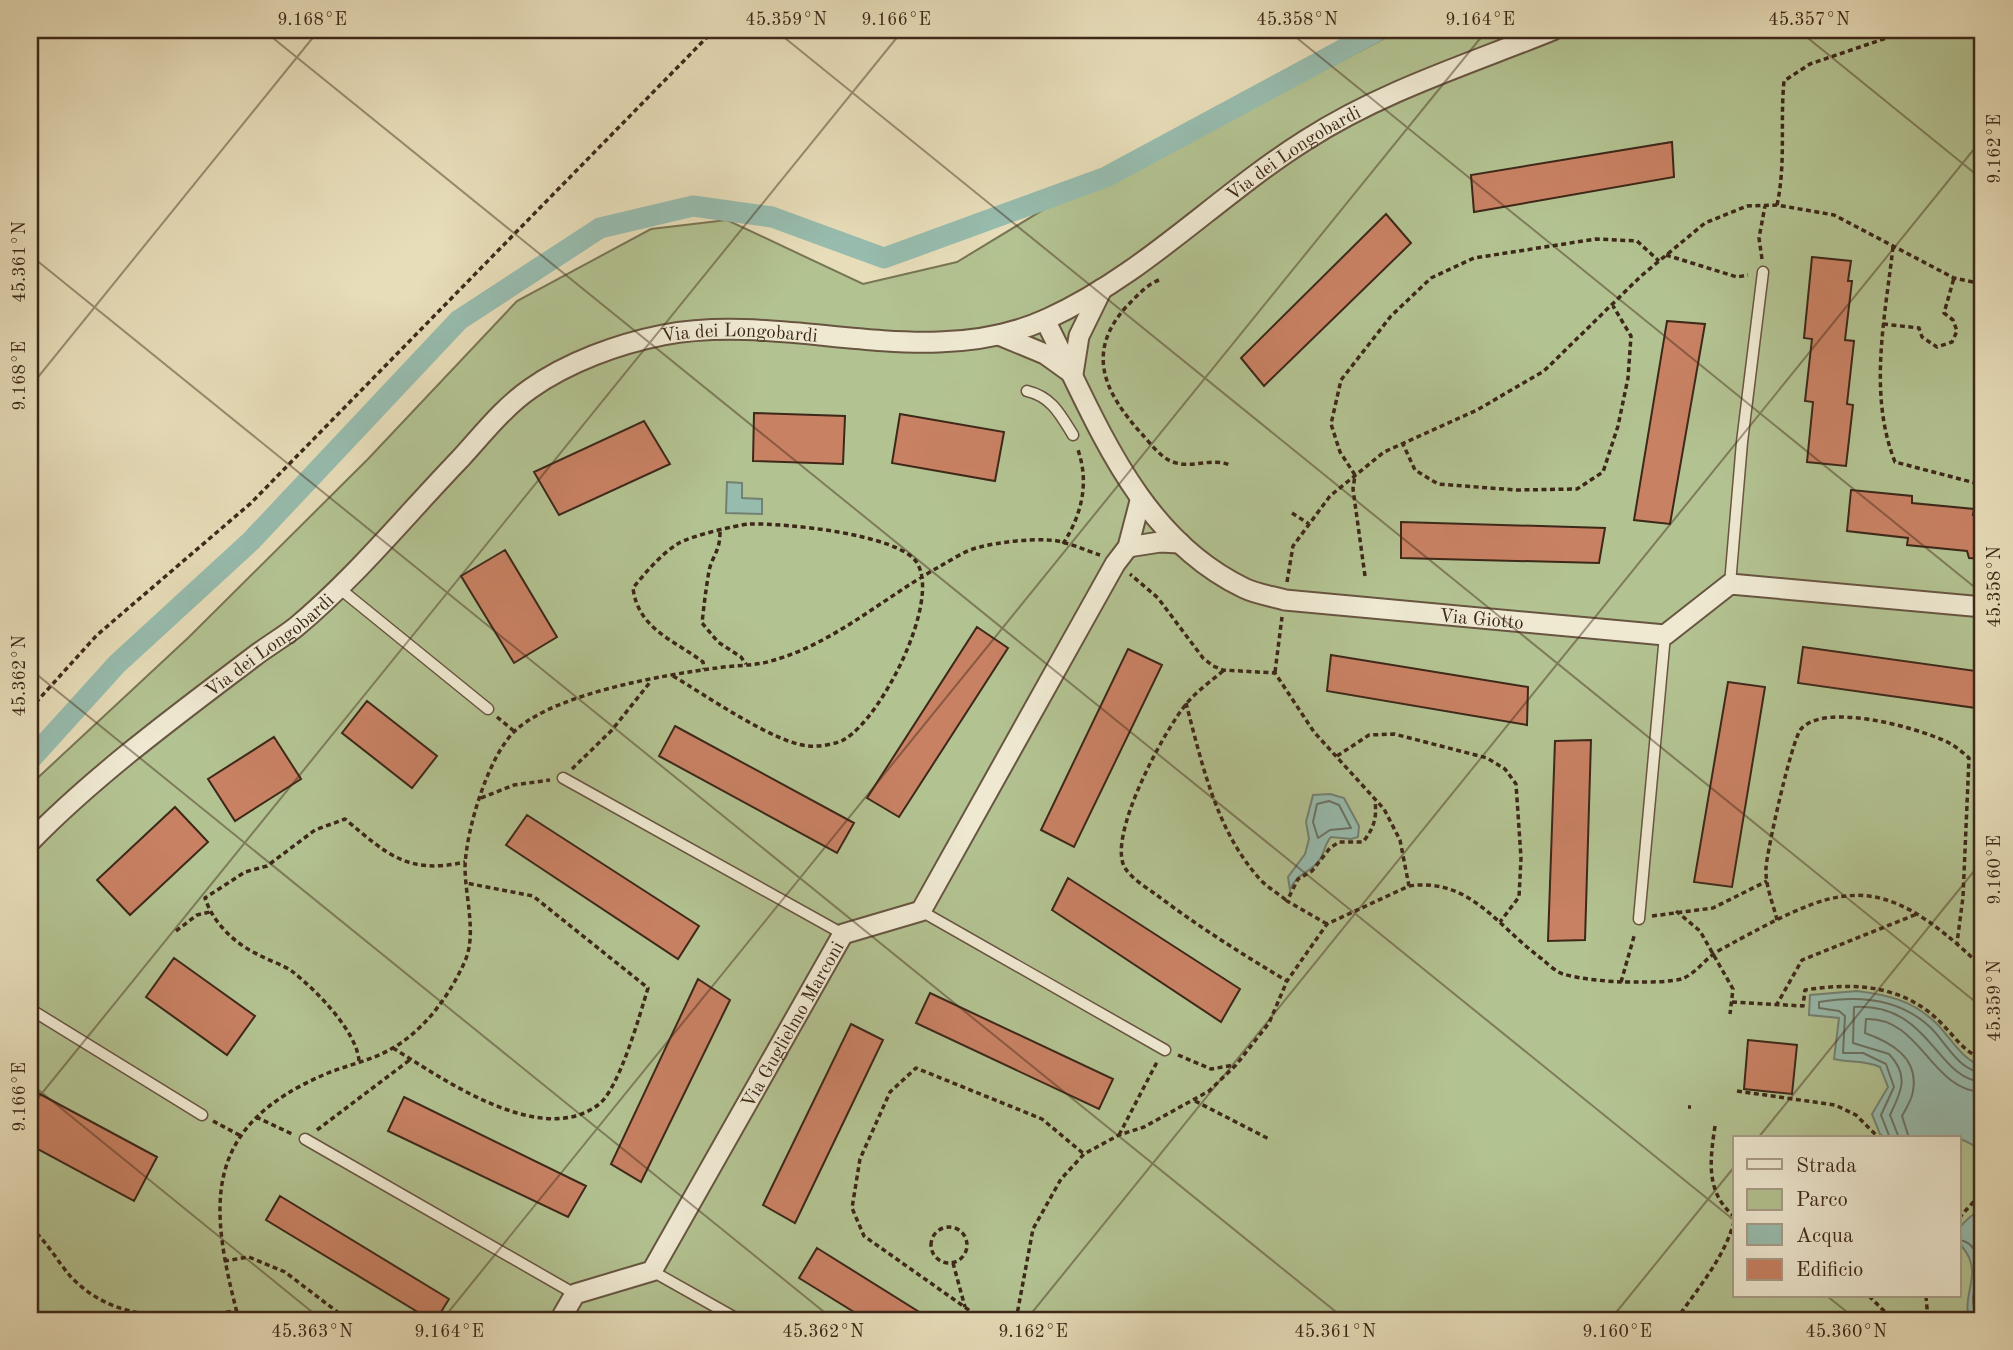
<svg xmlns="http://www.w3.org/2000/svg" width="2013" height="1350" font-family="'Old Standard TT',serif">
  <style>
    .green { fill: #b3c291; stroke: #787555; stroke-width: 2; fill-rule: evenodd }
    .water { fill: #97bcae; stroke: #738172; stroke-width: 2 }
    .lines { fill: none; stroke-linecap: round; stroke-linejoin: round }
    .shore { stroke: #6a7264; stroke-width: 2 }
    .canal { stroke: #97bcae; stroke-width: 21 }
    .building { fill: #c88163; stroke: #3d2819; stroke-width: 2 }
    .lane-casing { stroke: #685541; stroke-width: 13 }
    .street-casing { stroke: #685541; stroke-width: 23 }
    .path { stroke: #3d2819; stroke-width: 3.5; stroke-dasharray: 5 3.5; stroke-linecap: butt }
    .lane { stroke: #efe9d2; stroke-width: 10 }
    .street { stroke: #efe9d2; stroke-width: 19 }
    .ticks { fill: none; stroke: #3d2819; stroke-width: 2; stroke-opacity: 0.45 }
    .labels { text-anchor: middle; stroke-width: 7; stroke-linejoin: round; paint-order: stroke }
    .street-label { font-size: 19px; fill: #3d2819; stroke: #efe9d2 }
    .neatline { fill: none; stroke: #3d2819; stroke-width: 2.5 }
    .ticks-label { font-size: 18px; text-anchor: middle; fill: #3d2819 }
  </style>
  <rect width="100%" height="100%" fill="#e7ddb9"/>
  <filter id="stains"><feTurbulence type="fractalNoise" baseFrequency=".00286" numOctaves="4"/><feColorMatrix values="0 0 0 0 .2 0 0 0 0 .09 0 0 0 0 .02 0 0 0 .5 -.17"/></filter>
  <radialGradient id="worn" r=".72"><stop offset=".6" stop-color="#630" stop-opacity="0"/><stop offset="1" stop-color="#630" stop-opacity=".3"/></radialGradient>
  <path class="green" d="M1400,30H1983V1320H30V785L189,637L368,459L517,301L651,229L727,220L863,284L957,262L1056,202L1168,151ZM1735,1138H1959V1296H1735Z"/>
  <path class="water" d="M727,482L742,483V498L762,499V514L726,513Z
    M1330,794L1344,798L1359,826L1358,837L1351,839L1331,837C1324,844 1325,854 1318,862C1308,874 1296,874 1290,890L1288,877L1305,854L1309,839L1306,822L1313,795Z
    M1857,991C1888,995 1912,1000 1936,1023C1952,1039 1960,1058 1983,1067V1150L1959,1138H1886L1880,1134L1872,1114L1888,1087L1880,1067C1864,1060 1851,1063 1834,1059L1839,1018L1809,1015L1810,995Z
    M1983,1207V1320H1969C1963,1298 1977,1279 1970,1260C1966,1248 1955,1244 1959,1230C1962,1221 1976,1213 1983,1207Z"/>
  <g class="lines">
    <path class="shore" d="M1329,801L1339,805L1351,828L1330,830L1318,838L1313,822L1317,804Z
      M1890,1138L1881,1115L1894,1087L1886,1064L1863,1053H1843L1845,1016L1839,1011L1819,1008V1002C1859,995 1900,998 1931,1028C1947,1044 1958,1070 1983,1073
      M1899,1138L1890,1115C1901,1092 1910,1076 1889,1054L1853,1043L1854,1007C1931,1003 1935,1079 1983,1082
      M1909,1138L1902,1116C1906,1108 1912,1100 1913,1091C1919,1057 1890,1042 1865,1033L1866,1019C1921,1017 1931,1091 1983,1092
      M1959,1240C1987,1244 1975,1281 1973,1298C1973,1306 1975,1313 1976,1320"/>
    <path class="canal" d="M30,760L117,664L251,541L459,320L600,228L693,206L772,217L884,258L1106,177L1379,30"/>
  </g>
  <path class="building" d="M1672,142L1674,177L1474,212L1471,175Z
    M1386,214L1411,243L1264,386L1241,358Z
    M1812,257L1851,261L1848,281H1852L1845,340L1854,341L1847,404L1853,405L1846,466L1807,462L1813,402L1805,401L1812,339L1804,338Z
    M1667,321L1705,324L1670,524L1634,520Z
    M754,413L845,416L843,464L753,461Z
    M900,414L1004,432L995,481L892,463Z
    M644,421L670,464L559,515L534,472Z
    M1851,490L1912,496V503L1974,509L1973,515L1983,516V559L1969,558L1967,551L1907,545L1908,538L1847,531Z
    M1401,522L1605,528L1599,563L1401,558Z
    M505,550L557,637L514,663L461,576Z
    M977,627L1008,648L899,817L867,798Z
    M1803,647L1983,672V709L1798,683Z
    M1128,649L1162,665L1074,847L1041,830Z
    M1331,655L1528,687L1527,725L1327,691Z
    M1728,682L1765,687L1732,887L1694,882Z
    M367,701L437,756L412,788L342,733Z
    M675,726L854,823L837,853L659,756Z
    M274,737L301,779L235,821L208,779Z
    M1591,740L1585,940L1548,941L1555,741Z
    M175,807L208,842L130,915L97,880Z
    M527,815L699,926L678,959L506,845Z
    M1068,878L1240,989L1221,1022L1052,910Z
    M174,958L255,1016L227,1055L146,997Z
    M698,979L730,1000L641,1182L611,1164Z
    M930,993L1113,1079L1099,1109L916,1023Z
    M851,1024L883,1040L795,1223L763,1205Z
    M1748,1040L1797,1045L1792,1094L1744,1089Z
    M38,1093L157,1157L134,1201L30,1145V1107Z
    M404,1097L586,1186L568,1217L388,1131Z
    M280,1196L449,1299L436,1320H431L266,1220Z
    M817,1248L932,1320H867L799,1278Z"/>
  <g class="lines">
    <g class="lane-casing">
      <path id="lane" d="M1027,391C1052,397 1060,414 1073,435
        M1730,584L1742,442L1763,272
        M339,588L488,709
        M563,778L843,934
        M921,911L1165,1050
        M1639,919L1665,635
        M30,1009L202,1115
        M305,1139L575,1294
        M652,1271L739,1320"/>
    </g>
    <g class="street-casing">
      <g id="street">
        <path id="s1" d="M1045,320C1096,419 1136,536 1244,588C1256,594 1271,596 1285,600L1665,635L1730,584L1983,607"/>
        <path d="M999,335L1045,354L1070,372"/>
        <path d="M1073,374L1079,336L1102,289"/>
        <path d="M1128,547L1160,542L1180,543"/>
        <path id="s2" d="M30,842C94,776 178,714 252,658C266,647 282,638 296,627C356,577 406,515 460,459C482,435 504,407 530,389C568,362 618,344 663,335C789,311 925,374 1047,319C1144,275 1217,196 1306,140C1382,91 1469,64 1553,30"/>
        <path id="s3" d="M560,1320L575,1294L652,1271L843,934L921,911L1115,564L1128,547L1140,501"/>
      </g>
    </g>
    <path class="path" d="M1777,205C1786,164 1780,122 1784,81L1810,64L1910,30
      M1893,247C1885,318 1868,394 1895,462L1983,485
      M1666,255L1737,277L1748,275
      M1762,259L1759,238L1765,206
      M1159,280C1146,285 1136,297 1126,307C1085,353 1105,393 1141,433C1150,443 1161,458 1173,462C1193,469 1212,457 1230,465
      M1883,324L1919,328L1922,337L1937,347L1952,342L1957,331L1953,320L1944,313L1954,278
      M1402,442L1415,470L1438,484L1516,490L1577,489L1603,472L1618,426L1628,378L1631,336L1613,306
      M1292,513L1309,524
      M720,532C720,552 712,556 709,571C706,588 704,605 702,623L718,642L741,657L746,664
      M1063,544C1082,514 1090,482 1077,447
      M1365,576L1353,489L1355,475L1340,452L1331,424L1341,380L1391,316L1431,278L1474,258L1596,239L1637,241L1659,261
      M1287,582L1293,546L1330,496L1384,452L1477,410L1544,371L1641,276L1705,223L1747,206L1777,205L1834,215L1954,278L1983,284
      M1223,671C1211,681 1197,691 1187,703C1165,729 1106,837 1125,868C1132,879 1147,888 1158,896C1199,927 1242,954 1287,981
      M1275,672L1282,617
      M673,676C704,694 775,744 809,746C818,747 838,744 845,739C882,717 941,601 917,563C900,534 783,523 750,524C736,525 691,536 679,543C661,554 646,572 633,588C638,629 674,640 703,662L704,669
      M1186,703C1202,764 1216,829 1258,877C1265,886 1278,893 1287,901
      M30,709L97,635L251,503L714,30
      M497,717L514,731
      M1337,756L1369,735L1394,734L1487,758L1505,769L1516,784L1521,858L1519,897L1500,922
      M572,769L612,730L651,681
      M481,798L514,785L550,780
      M1409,886C1470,877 1498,927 1542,959C1548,964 1556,972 1563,974C1580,979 1604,981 1621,982C1634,982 1674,983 1684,978C1697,972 1706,958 1718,951C1839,885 1875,863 1983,968
      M1676,911L1700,931L1733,989L1730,1014
      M1652,916L1713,908L1767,881
      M1777,920C1773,903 1765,885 1766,868C1767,850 1792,739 1801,729C1825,702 1913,727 1943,740C1953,744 1961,751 1969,758L1963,897L1957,943
      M1327,924L1287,901L1298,879L1312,871L1330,848L1339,842H1363C1374,828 1377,818 1375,801
      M176,931L197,915L210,912
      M1621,982L1635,933
      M1732,1002L1803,1006L1805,990C1855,982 1905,985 1942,1024C1955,1037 1965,1053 1983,1059
      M1776,1006L1802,960L1917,914
      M393,1048C443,1079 540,1148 598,1105C619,1090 640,1014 648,988L533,896L466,883
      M1178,1055L1211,1069L1234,1065
      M359,1061C357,1032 317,991 293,972C284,965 270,961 259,955C235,944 213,923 205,898L245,872L267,866L315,830L345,819C387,854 407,875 465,862
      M1737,1091L1835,1105L1856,1115L1879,1138
      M1195,1101L1269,1139
      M1688,1107H1691
      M256,1117L292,1134
      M213,1121L241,1136
      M1715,1126C1710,1160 1705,1193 1735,1217
      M317,1130L411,1059
      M1119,1135L1157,1062
      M1959,1218L1977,1198
      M931 1245a18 18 0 1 1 36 0a18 18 0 1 1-36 0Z
      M30,1228C46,1239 58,1263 72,1278C117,1324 178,1318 236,1311
      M224,1261L249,1257L285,1272L348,1320
      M953,1263L965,1307
      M1869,1296L1886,1313L1899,1320
      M1926,1296L1928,1320
      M239,1320C208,1204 201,1126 328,1073C348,1065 372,1060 391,1049C424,1031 450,995 465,961C477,934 465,896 465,867C466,830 489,753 517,729C558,693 663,675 717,668C735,665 755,666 771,661C833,644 882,599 937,568C950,561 965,550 980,547C1000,542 1027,539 1048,540C1064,540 1084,550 1100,555
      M983,1320L864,1236L852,1208L860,1159L890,1092L916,1068L1042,1119L1084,1154
      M1016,1320L1033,1229L1061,1179L1084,1154L1119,1135L1144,1127L1209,1091L1236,1065L1269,1023L1287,981L1327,924L1409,886L1400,840L1384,809L1314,732L1275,673L1223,670L1213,666L1203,658L1158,598L1130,574
      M1676,1320C1698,1288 1726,1256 1735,1218
      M1873,1320L1886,1313"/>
    <use href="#lane" class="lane"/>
    <use href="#street" class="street"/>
  </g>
  <path class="ticks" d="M263,30L1735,1221M775,30L1983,1008M1287,30L1983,594M1798,30L1983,180M30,255L1346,1320M30,387L319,30M30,669L834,1320M30,1083L322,1320M30,1108L903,30M1758,1138L1983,860M1827,1296L1857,1320M442,1320L1487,30M1026,1320L1983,138M1610,1320L1735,1166"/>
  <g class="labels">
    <g class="street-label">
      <text dy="7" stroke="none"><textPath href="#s2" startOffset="1507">Via dei Longobardi</textPath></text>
      <text dy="7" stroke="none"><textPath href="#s2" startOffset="898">Via dei Longobardi</textPath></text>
      <text dy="7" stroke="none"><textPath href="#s1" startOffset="581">Via Giotto</textPath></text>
      <text dy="7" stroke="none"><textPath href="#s2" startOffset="310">Via dei Longobardi</textPath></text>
      <text dy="7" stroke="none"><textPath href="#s3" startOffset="394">Via Guglielmo Marconi</textPath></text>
    </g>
  </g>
  <rect width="2013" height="1350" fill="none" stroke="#e7ddb9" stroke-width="77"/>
  <rect x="1733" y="1136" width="228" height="161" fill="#efe9d2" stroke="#a89c88" stroke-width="2"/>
  <rect x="1747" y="1159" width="35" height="10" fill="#efe9d2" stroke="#a89c88" stroke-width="2"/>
  <text x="1796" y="1172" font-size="21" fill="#3d2819">Strada</text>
  <rect x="1747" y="1189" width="35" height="21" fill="#b3c291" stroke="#a89c88" stroke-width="2"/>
  <text x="1796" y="1206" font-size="21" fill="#3d2819">Parco</text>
  <rect x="1747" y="1224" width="35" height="21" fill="#97bcae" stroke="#a89c88" stroke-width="2"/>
  <text x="1796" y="1242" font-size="21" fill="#3d2819">Acqua</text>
  <rect x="1747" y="1259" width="35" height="21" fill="#c88163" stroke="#a89c88" stroke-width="2"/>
  <text x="1796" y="1276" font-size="21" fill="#3d2819">Edificio</text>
  <rect x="38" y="38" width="1936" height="1274" class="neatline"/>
  <g class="ticks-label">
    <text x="312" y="25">9.168°E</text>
    <text x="786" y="25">45.359°N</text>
    <text x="896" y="25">9.166°E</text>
    <text x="1297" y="25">45.358°N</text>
    <text x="1480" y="25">9.164°E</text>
    <text x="1809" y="25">45.357°N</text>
    <text transform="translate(1994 149) rotate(-90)" y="6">9.162°E</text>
    <text transform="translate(19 262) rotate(-90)" y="6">45.361°N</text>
    <text transform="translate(19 376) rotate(-90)" y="6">9.168°E</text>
    <text transform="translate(1994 587) rotate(-90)" y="6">45.358°N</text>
    <text transform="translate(19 676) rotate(-90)" y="6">45.362°N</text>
    <text transform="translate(1994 870) rotate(-90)" y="6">9.160°E</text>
    <text transform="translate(1994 1001) rotate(-90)" y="6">45.359°N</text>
    <text transform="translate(19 1097) rotate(-90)" y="6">9.166°E</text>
    <text x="312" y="1337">45.363°N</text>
    <text x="449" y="1337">9.164°E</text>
    <text x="823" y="1337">45.362°N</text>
    <text x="1033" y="1337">9.162°E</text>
    <text x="1335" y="1337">45.361°N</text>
    <text x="1617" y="1337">9.160°E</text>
    <text x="1846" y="1337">45.360°N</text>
  </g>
  <rect width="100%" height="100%" filter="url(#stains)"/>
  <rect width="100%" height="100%" fill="url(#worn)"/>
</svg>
